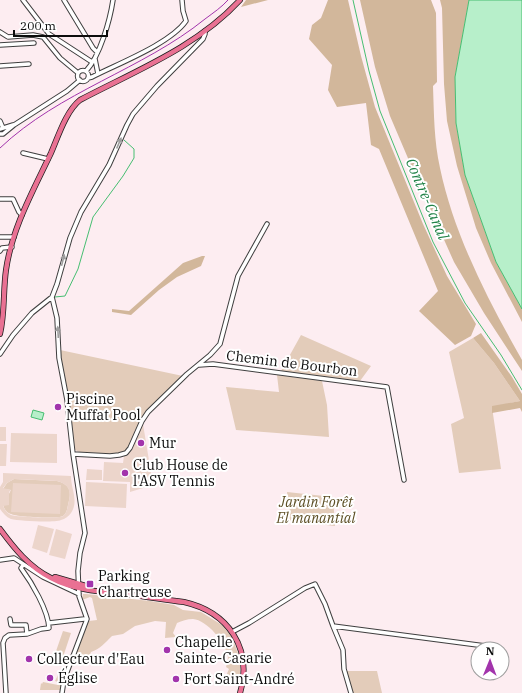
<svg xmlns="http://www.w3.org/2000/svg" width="522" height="693" font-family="'IBM Plex Serif',serif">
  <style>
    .green { fill: #e3ccba }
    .forest { fill: #d2b79b }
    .pitch { fill: #ecd5cb; fill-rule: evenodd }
    .water { fill: #b7efca; stroke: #46be71 }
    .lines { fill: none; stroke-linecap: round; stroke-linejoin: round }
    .stream { stroke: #46be71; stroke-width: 1 }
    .minor-casing { stroke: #3f3f3f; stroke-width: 5.5 }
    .major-casing { stroke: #1d1d1d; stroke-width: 6 }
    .minor { stroke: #fff; stroke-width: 3.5 }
    .major { stroke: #e97193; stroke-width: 4.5 }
    .rail { stroke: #a234ac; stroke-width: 1 }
    .oneway { fill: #9e9e9e }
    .poi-dot { fill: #a234ac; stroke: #fff; stroke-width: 1.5 }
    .labels { text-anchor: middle; stroke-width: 4; stroke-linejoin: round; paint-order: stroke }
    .street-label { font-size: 14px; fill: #0c0c0c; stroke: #fff }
    .poi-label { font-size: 14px; fill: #0c0c0c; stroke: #fff; text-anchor: start }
    .park-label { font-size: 14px; font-style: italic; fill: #5c4e24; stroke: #fff }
    .water-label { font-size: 15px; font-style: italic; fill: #218348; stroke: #fff }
  </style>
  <rect width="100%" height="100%" fill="#fdedf1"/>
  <path class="green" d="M301,335L371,366L360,381L281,371Z
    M473,338L494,363L520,401L492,407L501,469L459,473L451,424L464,418L449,352Z
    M60,350L183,376L143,416L132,443L125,451L115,454L80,452L75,450L70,406Z
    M277,375L322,381L327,405L329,437L236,430L226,387L279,392Z
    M14,479L57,481C72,485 71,493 68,505C67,509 67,513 63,516C58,519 16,517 11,514C7,513 4,509 3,505L11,490L3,489L7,483Z
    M287,492L333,497L335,526L290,521Z
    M83,594H86L150,601L174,605L183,610L201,612L222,625L232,637L240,659V680H236L234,675L229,677L226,676L229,669L226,667C227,664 228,660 228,657C226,643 207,620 193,619C187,619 182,621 177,623L173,633L176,637L165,638L166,622L155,621L135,626L123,634L112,636C105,643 100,649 91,652L89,657L75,655L85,624L89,621L97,620L92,598L90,597L82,600Z
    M63,631L71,633L61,663L53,660L54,656L57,657L58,655L55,654Z
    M345,671H377L382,693H352Z
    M63,674L65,675L60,690H40L41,683L42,684L43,682L58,685V682L55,681L58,675L62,676Z"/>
  <path class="forest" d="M246,0H268L241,7Z
    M328,0H348L361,56L375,107L423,224L447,276L476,324L471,336L455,345L419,311L438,291L379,149L371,145L366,103L337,107L328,90L332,65L309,39L312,25L321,18Z
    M360,0H431L436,13L437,82L433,86C434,114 434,141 440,168C454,235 488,300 522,360V371L484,313L454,262L416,177L390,116L375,67Z
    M440,0H469L455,77L456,123L465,175L496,262L522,309V322L491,263L476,228L457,166L447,121L444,84L442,8Z
    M202,256H205L201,266L177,277L159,290L131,315L112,312V309L129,311L183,263Z
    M481,333L512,377L522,394V412L520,408L492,413V406L520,401L494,363L473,338Z"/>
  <path class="pitch" d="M143,424L153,485L130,492V482L103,481L104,462L123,463L124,456L132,449Z
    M0,427H6V441H0Z
    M11,433L57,434V463L10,462Z
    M0,444H7L6,466H0Z
    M87,469L102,470V480H86Z
    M3,473L71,476C71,489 79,501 71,513C69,516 65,519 61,520C54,523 19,521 11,519C6,517 3,513 0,509V487L3,482ZM14,479L57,481C71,485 71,493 68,505C67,509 67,513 63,516C58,519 17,517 11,515C7,513 5,510 3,506L9,505V492L11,490L3,488L7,483Z
    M86,482L127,484L126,508L85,506Z
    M13,483L61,485L60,514L11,512Z
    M38,525L54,529L47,553L32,548Z
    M56,529L72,534L65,559L49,555Z"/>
  <path class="water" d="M469,0H522V309L496,262L465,175L456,123L455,77Z
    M33,410L44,413L42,420L31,417Z"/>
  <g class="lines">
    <path class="stream" d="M353,0L369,71L380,111L433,242L465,303L501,355L522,390
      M55,297L65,296L78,269L93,217L123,176L134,158V149L124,140"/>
    <g class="minor-casing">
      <path id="minor" d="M23,0L49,34L92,62
        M64,0L93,48L97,52
        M0,32L8,37L33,35L43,37L60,58L78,73
        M0,45L34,43
        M95,59L98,74
        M0,66L29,64
        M77.5 76a5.5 5.5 0 1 1 11 0a5.5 5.5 0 1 1-11 0Z
        M86,71C100,56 110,20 113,0
        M88,78L92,77C117,64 170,44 186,21L183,11L182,0
        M0,121L3,128
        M0,129L13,125
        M0,134H3L14,125L67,91L80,80
        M23,153L48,159
        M0,199H13L19,212L22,215
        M0,237H14
        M0,251L2,248L12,247
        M52,297L57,318L59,358L67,400L73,454L85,533L80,553L78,571L79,596L87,619L64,680L62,693
        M0,354L13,335L32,313L52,297L57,284L70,238L81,212L109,165L127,125L133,114L157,86L203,39L205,34V31
        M199,365L213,364L387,387L404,480
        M73,454L110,456L119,455L126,453L130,448L142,421L148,412L187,374L210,355L220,344L238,276L267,224
        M0,560L14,558L43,577L79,594
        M10,619L11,625H26L27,634
        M49,623L84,619
        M333,626L343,650L344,669L351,693
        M232,632L249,623L305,588L315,584L325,604L333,626L493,647
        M6,693L3,643L5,638L9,635L27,634L41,629L49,628C48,610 32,583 21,568L23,565"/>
    </g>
    <g class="major-casing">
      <path id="major" d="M0,334C5,313 3,291 6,270C12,228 33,191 51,153C58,137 66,111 80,100C135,71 197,47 240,0
        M0,529C14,548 29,567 51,578C75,591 105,592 132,595C149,597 166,600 184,602C228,612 253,648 240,693
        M55,577L86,586"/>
    </g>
    <use href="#minor" class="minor"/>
    <use href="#major" class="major"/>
    <path class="rail" d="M0,148C60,91 142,70 205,19C213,13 222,7 228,0"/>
  </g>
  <defs><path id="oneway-solid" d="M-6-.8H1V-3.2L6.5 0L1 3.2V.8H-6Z"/></defs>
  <g class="oneway">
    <use href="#oneway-solid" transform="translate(119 143) rotate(-67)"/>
    <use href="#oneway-solid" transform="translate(63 260) rotate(-76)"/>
    <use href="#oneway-solid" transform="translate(58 332) rotate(-93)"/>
  </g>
  <g class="poi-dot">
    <circle cx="58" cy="407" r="4"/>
    <circle cx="141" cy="443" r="4"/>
    <circle cx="125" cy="473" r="4"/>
    <rect x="86" y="580" width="8" height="8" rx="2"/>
    <circle cx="167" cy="650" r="4"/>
    <circle cx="29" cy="659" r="4"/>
    <circle cx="50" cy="678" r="4"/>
    <circle cx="176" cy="679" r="4"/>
  </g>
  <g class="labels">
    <g class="street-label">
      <text transform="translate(292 363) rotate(7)" y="5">Chemin de Bourbon</text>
    </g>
    <g class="poi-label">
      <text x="66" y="404">Piscine<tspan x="66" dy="16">Muffat Pool</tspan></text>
      <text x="149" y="448">Mur</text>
      <text x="133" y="470">Club House de<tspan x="133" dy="16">l'ASV Tennis</tspan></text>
      <text x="98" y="581">Parking<tspan x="98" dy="16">Chartreuse</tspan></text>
      <text x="175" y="647">Chapelle<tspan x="175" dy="16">Sainte-Casarie</tspan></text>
      <text x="37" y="664">Collecteur d'Eau</text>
      <text x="58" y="683">Église</text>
      <text x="184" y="684">Fort Saint-André</text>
    </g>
    <g class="park-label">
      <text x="316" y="507">Jardin Forêt<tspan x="316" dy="16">El manantial</tspan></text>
    </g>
    <g class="water-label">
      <text transform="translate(427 199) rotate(67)" y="5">Contre-Canal</text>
    </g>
  </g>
  <g transform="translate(490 661) rotate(1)"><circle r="19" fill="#ffffff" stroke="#9e9e9e"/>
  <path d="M0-3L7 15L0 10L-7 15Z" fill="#a234ac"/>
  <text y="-6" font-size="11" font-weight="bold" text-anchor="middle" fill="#0c0c0c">N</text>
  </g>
  <path d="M14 30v6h93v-6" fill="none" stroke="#0c0c0c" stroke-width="2"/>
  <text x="20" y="30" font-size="12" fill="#0c0c0c" stroke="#ffffff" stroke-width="3" paint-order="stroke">200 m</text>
</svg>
